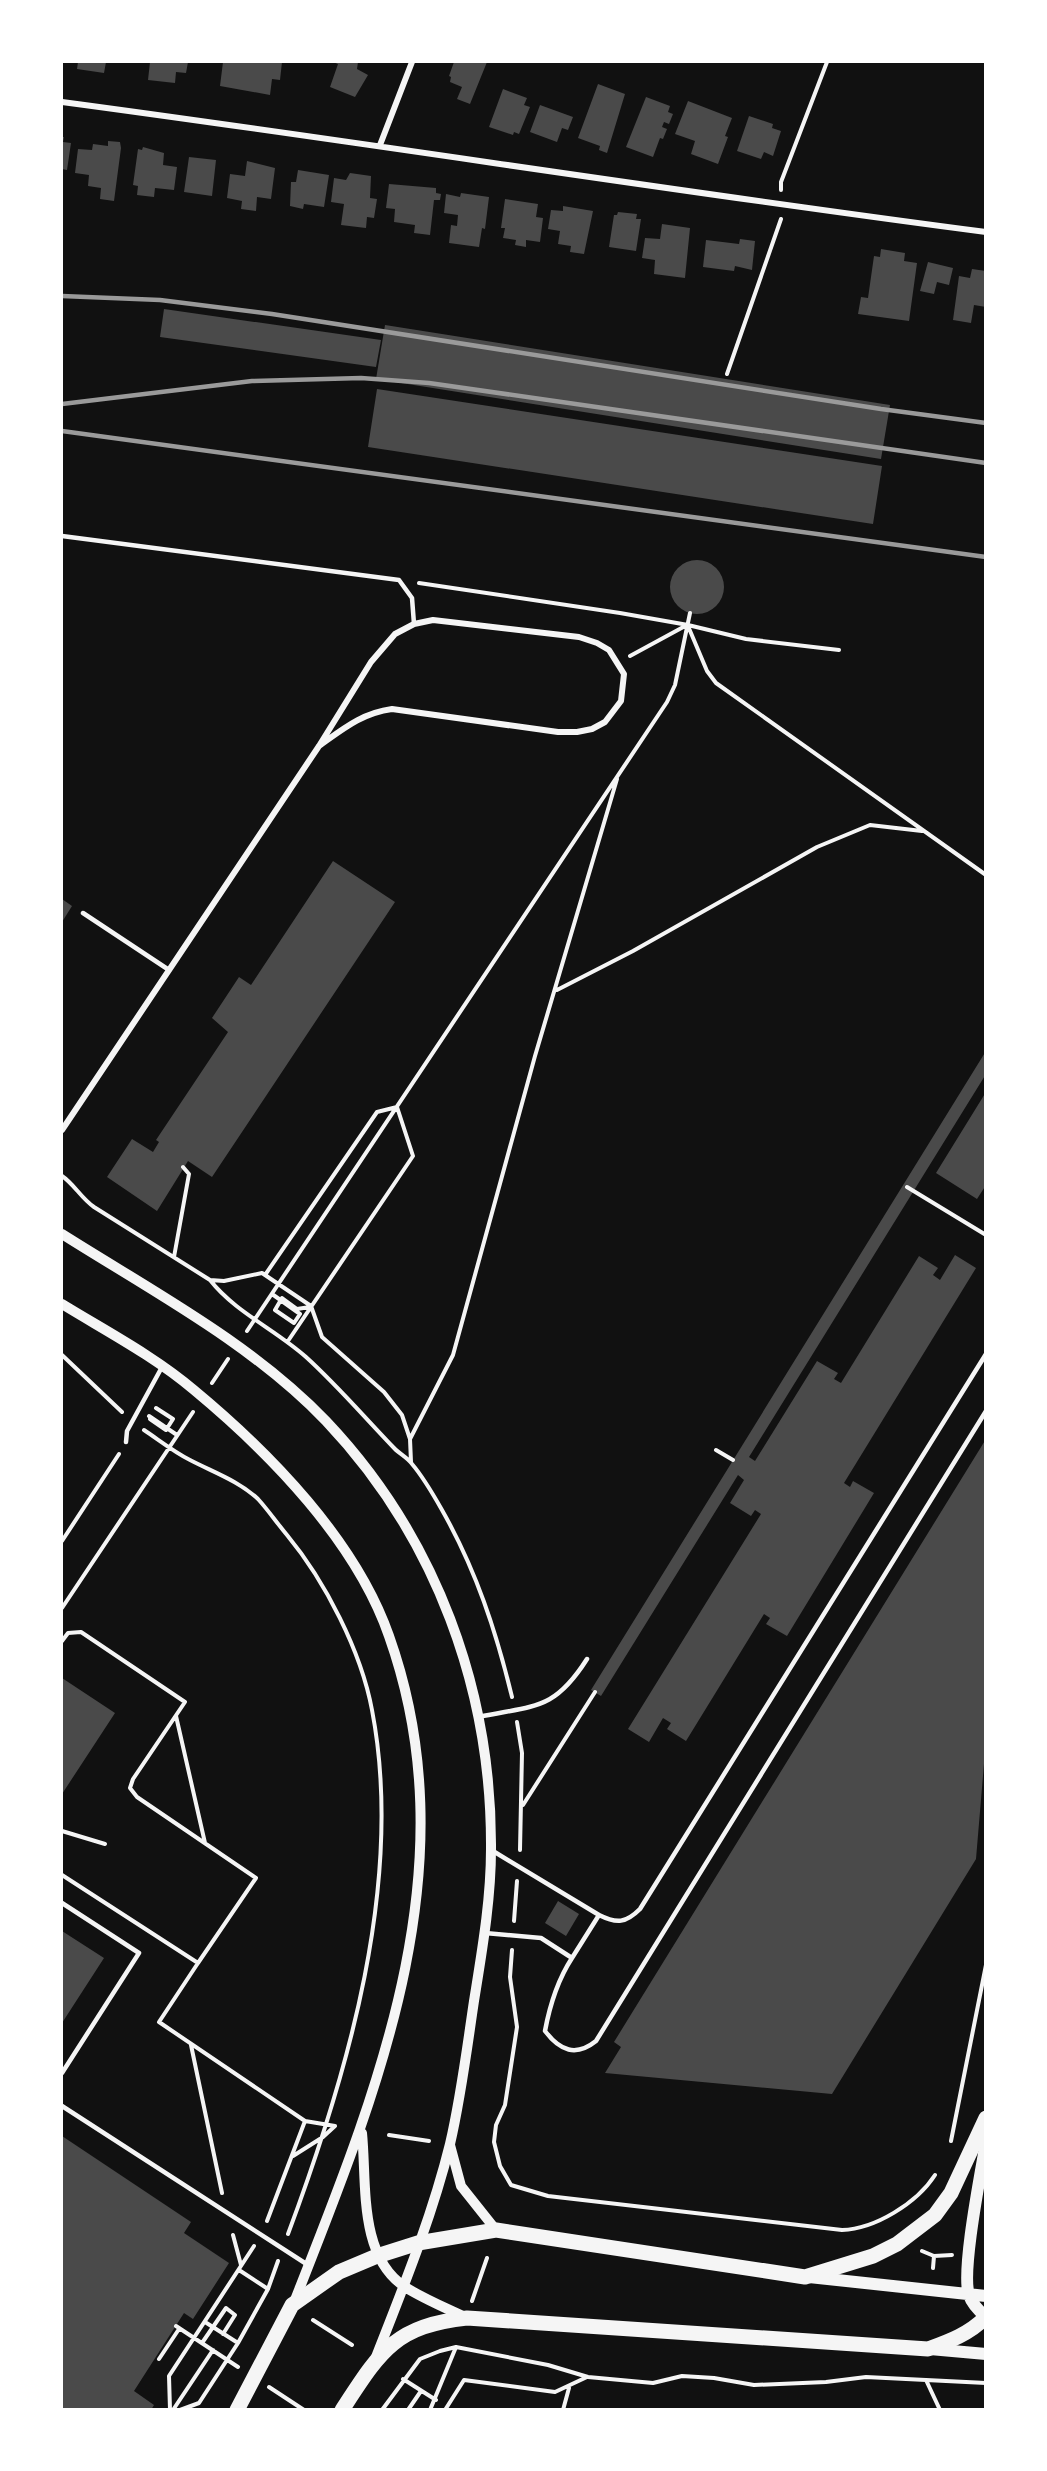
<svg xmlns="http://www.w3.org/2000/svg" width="1047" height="2471" font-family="'Source Sans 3',sans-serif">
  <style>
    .building { fill: #4a4a4a }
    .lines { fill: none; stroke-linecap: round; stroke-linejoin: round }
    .path { stroke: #f5f5f5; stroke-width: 4 }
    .service { stroke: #f5f5f5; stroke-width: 4.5 }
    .minor { stroke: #f5f5f5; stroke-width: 6 }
    .tertiary { stroke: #f5f5f5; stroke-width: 10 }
    .secondary { stroke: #f5f5f5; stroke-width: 12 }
    .primary { stroke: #f5f5f5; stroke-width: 15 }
    .rail { stroke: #9a9a9a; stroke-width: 4.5 }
  </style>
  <rect width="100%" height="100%" fill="#111"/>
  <path class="building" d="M78,62H106L104,73L77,69Z
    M150,62H188L186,73L176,72L175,83L148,80Z
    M223,62H282L280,80L272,79L270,95L220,86Z
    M333,62H358L357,69L368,75L355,97L330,87L338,64Z
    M454,62H487L470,104L457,99L462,87L450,82L451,77L449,76Z
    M598,84L625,94L607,153L599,150L600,146L578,138Z
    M503,89L527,98L524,105L530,107L519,134L514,132L513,135L489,127Z
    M646,97L670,106L668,112L673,114L669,124L664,122L662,127L667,129L663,139L660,138L653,157L626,147Z
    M688,101L732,118L725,136L728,137L718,164L691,154L695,141L675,134Z
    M540,105L573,117L568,130L562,128L557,142L530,132Z
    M749,116L773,124L772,128L781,131L773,156L764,152L761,159L737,151Z
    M62,137H64L63,142L71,143L67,170L62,169Z
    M108,141L120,142L121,148L114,201L100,199L101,188L88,186L89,175L75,173L78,149L92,150L93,144L108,146Z
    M143,147L164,153L163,165L177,167L174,190L155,188L154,197L137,195L138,186L133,185L138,149L142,150Z
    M189,157L216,160L212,196L184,192Z
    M247,161L275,168L271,199L257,197L256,211L241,209L242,201L227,198L230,174L245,176Z
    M298,170L329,175L324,207L304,204L303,209L290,206L291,182H296Z
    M350,173L371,176L370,198L377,199L374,218L367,217L366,228L341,225L344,204L331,202L334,178L346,180Z
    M389,184L436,188V193L441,194L440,200H434L430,235L414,233L415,225L394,222L395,209L386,208Z
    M461,193L489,197L485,229L482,228L479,247L449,243L451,225L457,226L458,215L444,213L446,194L460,197Z
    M505,199L538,204L536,217L543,218L540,242L526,240V247L515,245L516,240L503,238L505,228H501Z
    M563,206L593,211L584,254L570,252L571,246L558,244L560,231L548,229L551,210L563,211Z
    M618,212L637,214L636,219H641L636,251L609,247L614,215H617Z
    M662,224L690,228L685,278L654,274L655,260L642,258L645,238L660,239Z
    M740,239L755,241L752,270L735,266L734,271L703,267L706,240L739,244Z
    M881,249L905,253L904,261L917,263L909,321L858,314L861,297L868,298L874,256L880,257Z
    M928,262L953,268L949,285L937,282L934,294L920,291Z
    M972,269L986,271V307L974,305L971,323L953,320L959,276L970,278Z
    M164,309L381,340L376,367L160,337Z
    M385,325L890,405L881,459L376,379Z
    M377,389L882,466L873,524L368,447Z
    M670 587a27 27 0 1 1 54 0a27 27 0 1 1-54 0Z
    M333,861L395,902L212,1177L188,1161L157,1211L107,1177L132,1139L153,1152L159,1142L156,1140L228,1032L212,1018L239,977L251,985Z
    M62,899L72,906L62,922Z
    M986,1051V1074L749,1457L755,1461L817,1361L838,1373L834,1379L841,1383L919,1256L938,1268L933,1275L940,1280L955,1255L976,1268L844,1483L850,1487L853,1481L874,1493L787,1636L766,1624L770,1618L764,1614L686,1741L667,1729L671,1723L663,1718L649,1742L628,1729L761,1514L755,1510L751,1516L730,1503L744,1480L738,1475L601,1696L591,1690Z
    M986,1092V1185L977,1199L936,1173Z
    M986,1439V1740L976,1859L832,2094L605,2073L621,2047L614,2042Z
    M62,1678L115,1713L62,1794Z
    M558,1901L579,1914L566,1936L545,1923Z
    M62,1931L104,1958L62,2023Z
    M62,2136L191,2222L184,2233L229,2263L193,2319L184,2313L134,2391L154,2405L151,2410H62Z"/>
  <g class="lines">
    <path class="path" d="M781,190V182L827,62
      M727,374L781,219
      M419,583L620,613L688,625L746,639L839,650
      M688,626L707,671L716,683L986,875
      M630,656L687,625
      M557,990L633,951L817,847L870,825L922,831
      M62,1176C74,1184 81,1198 94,1207L210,1280C235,1312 276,1330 306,1357C338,1386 365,1418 395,1449C400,1454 408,1458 412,1464C424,1478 433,1494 442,1510C476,1570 496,1631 512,1697
      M907,1187L986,1235
      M174,1257L189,1174L183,1167
      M265,1275L377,1112L397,1107L413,1156L288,1341
      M210,1280L224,1281L262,1273L311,1306L322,1337L384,1392L402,1415L410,1439L411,1462
      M272,1294L300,1314L294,1323L275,1310L282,1298L297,1309L310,1307
      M247,1331L667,702L675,685L690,613
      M62,1355L122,1412
      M212,1383L228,1359
      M149,1416L177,1435
      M150,1419L166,1430L173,1419L156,1408
      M144,1430C159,1440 174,1452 190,1460C213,1472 239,1481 258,1499C268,1510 277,1523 287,1535C325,1581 361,1651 372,1710C405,1881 347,2076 288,2234
      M410,1439L453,1355L535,1056L617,779
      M716,1450L733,1460
      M62,1541L119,1454
      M62,1608L193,1412
      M62,1641L68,1633L81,1632L185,1702L133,1779L130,1788L137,1797L256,1878L198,1963
      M176,1716L205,1843
      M517,1722L522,1753L520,1850
      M523,1805L595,1692
      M62,1831L105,1844
      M62,1875L198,1963L159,2022L305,2121
      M514,1921L517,1881
      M512,1950L510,1977L517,2027L505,2105L496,2125L494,2142L500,2166L511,2185L548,2196L842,2230C875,2229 917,2203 935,2175
      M191,2045L222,2193
      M389,2135L429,2141
      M951,2141L986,1965
      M293,2156L323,2137L335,2126
      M267,2221L305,2121L335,2126
      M233,2235L241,2265
      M922,2251L934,2256L952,2255
      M933,2268L934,2256
      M239,2270L268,2289
      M472,2301L487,2258
      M313,2320L352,2345
      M205,2322L238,2343
      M176,2326L238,2367
      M202,2343L226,2308L235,2315L223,2334
      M159,2359L179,2329
      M403,2379L436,2400
      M926,2380L940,2410
      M269,2387L304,2410
      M170,2410L169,2376L254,2246
      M173,2410L213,2350
      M180,2410L199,2403L238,2343L268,2289L278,2261
      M382,2410L420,2359L440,2351L456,2347L548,2365L588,2377L653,2383L682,2376L714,2378L754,2385L826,2382L866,2377L986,2383
      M408,2410L421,2391
      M430,2410L456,2347
      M445,2410L464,2380L555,2392L587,2377
      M563,2410L569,2388"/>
    <path class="service" d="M62,536L399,580L412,598L414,624
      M83,913L169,970
      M126,1442L127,1431L162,1367
      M479,1717C535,1705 554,1711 587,1659
      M493,1851L599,1915C617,1924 626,1923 640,1909L986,1354
      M62,1903L139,1953L62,2073
      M485,1933L541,1938L572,1958C557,1981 550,2004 545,2031C560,2051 576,2057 596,2041L986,1411
      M572,1958L599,1915
      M62,2106L308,2265"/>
    <path class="minor" d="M62,102C370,143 677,192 986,232
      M380,145L412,62
      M62,1130L319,746L371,662L395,634L414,624L433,620L579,637L597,643L609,650L624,674L621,701L605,722L592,729L577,732H558L392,709C362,713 343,729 319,746"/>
    <path class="tertiary" d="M62,1234C152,1291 251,1343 326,1421C436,1537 492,1690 491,1849C491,1900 482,1951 474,2001C467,2048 461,2097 450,2144C432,2217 403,2288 376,2357
      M62,1304C106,1331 154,1356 194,1390C270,1453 356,1541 389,1636C471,1867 377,2092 293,2305
      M362,2133C367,2183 358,2256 405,2287C424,2299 446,2308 467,2318
      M450,2145L461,2186L496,2230"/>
    <path class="secondary" d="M986,2142C981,2172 961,2272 969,2295C972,2304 979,2311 986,2317
      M809,2277L986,2296
      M930,2349L986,2354"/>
    <path class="primary" d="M237,2410L292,2305L339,2272L377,2256L418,2243L496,2230L805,2277L873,2256L897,2244L935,2215L951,2193L986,2118
      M342,2410C380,2352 394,2326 467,2318L928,2349C950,2341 969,2334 986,2317"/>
    <path class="rail" d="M62,296L160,300L272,314L881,409L986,423
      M62,404L252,381L361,378L429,383L986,463
      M62,431L986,557"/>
  </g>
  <rect width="1047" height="2471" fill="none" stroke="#ffffff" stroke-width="126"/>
</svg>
